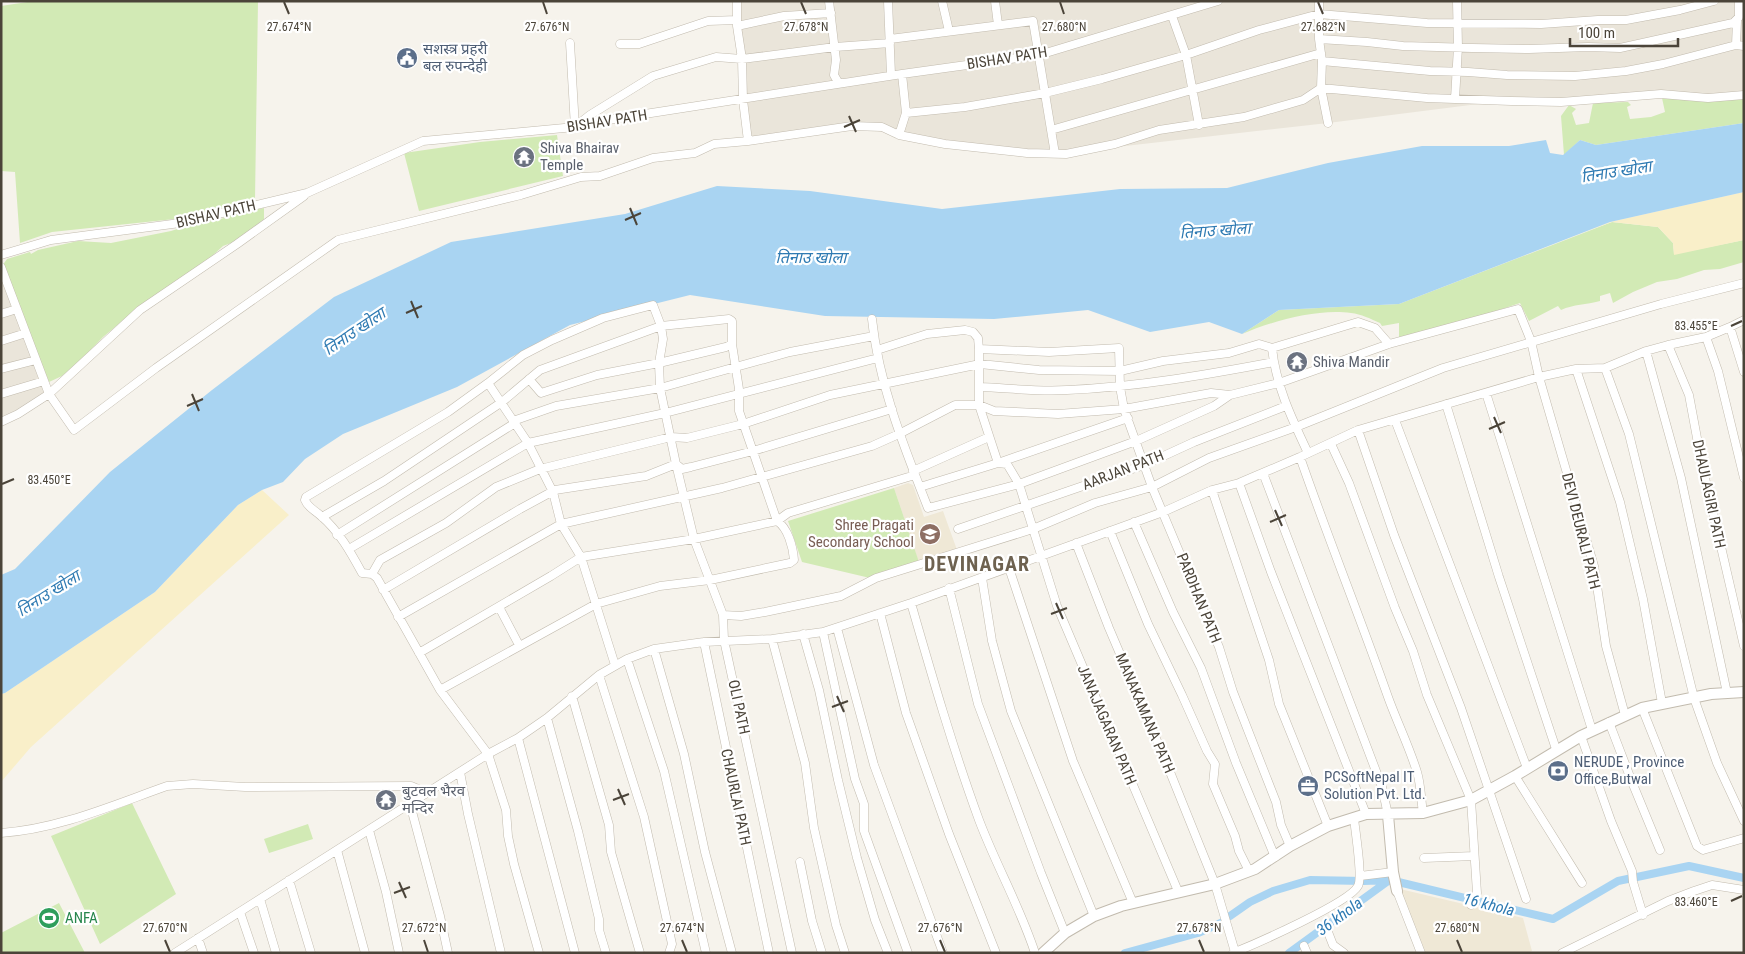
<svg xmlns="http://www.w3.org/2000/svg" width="1745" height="954" font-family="'Roboto Condensed','Noto Sans Devanagari',sans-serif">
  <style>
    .residential { fill: #eae5da }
    .education { fill: #efe8d6 }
    .green { fill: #d2eab5 }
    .sand { fill: #f9efc9 }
    .water { fill: #a9d4f2 }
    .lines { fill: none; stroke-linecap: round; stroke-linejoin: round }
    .canal { stroke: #a9d4f2; stroke-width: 8 }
    .minor-casing { stroke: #c2bbae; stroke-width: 9 }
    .tertiary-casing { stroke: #c2bbae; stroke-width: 12 }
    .minor { stroke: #fff; stroke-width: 8 }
    .tertiary { stroke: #fff; stroke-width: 10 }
    .ticks { fill: none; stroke: #4b4439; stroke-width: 2 }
    .labels { text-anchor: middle; stroke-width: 4.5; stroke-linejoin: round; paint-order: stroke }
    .service-label { font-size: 15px; fill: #4e5e75; stroke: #fff; text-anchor: start }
    .street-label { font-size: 15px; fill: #4b4439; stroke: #fff }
    .worship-label { font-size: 15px; fill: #5b616d; stroke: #fff; text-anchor: start }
    .education-label { font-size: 15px; fill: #785e54; stroke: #fff; text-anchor: end }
    .leisure-label { font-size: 15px; fill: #27864d; stroke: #fff; text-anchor: start }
    .water-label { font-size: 16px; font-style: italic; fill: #2e7ab2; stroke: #fff }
    .district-label { font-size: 20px; font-weight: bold; letter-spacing: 1px; fill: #6e6250; stroke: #fff }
    .ticks-label { font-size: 12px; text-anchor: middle; fill: #4b4439; stroke: #fff; stroke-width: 4.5; stroke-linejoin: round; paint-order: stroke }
  </style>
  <rect width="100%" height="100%" fill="#f6f3ec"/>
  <path class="residential" d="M737,1H1744V95H1652L1502,101L1328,123L1055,154L899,135L852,126L748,141Z
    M1,267L49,394L1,422Z"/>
  <path class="education" d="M908,483L913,485L924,517L943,511L957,550L919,563L894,488Z
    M1400,889L1523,918L1532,951L1528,953H1424Z"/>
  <path class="green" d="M34,1H258L255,199L184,218L52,232L20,243L15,172L1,171V6Z
    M1662,98L1713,101L1744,98V123L1596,145L1580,140L1564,155L1561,116L1569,105L1576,109L1572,113L1576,125L1589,123L1593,103L1628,102L1631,105L1627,107L1630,119L1651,117L1665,112Z
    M557,135L563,176L419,211L404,153L480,142Z
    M264,208V219L239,240L223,246L210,258L132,313L103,337L80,361L62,376L49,382L2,266L7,259L30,252L31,254L38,250L78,241L111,243L171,231L199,222L215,221L235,214Z
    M1612,222L1658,227L1673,243L1674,254L1744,240V262L1720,269L1704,270L1677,279L1657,282L1633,292L1613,303L1610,293L1600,296V301C1586,305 1574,304 1561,310L1558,306L1529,321L1520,303L1448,327L1399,340V323L1382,326L1380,323C1371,319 1361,314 1351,313C1319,308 1272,321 1242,334L1279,310L1399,304Z
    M894,488L919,562L870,578L802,562L788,521Z
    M132,803L176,894L100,944L51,836Z
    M308,824L313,839L269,853L264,839Z
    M59,903L85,953H1V933Z"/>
  <path class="sand" d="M1744,192V240L1674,255L1673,243L1658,227L1612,222L1570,237L1610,222Z
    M262,490L289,515L31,747L1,782V694L5,693L155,592L238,505Z"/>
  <path class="water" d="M1744,123V192L1610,222L1399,304L1279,310L1242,334L1209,322L1150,332L1088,310L994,319L825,316L690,295L570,325L457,387L343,434L305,459L283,482L262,490L238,505L155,592L5,693L1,694V575L15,569L110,472L212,390L334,297L451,242L625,214L717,186L810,191L942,209L1120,189L1227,188L1328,163L1422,146H1509L1546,140L1550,153L1563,155L1580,140L1596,145Z"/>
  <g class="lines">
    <path class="canal" d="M1230,916L1250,902L1273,891L1310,880L1364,881L1390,880L1553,919L1618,881L1689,866L1744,878
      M1125,953L1198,933L1223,922
      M1289,953L1388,881"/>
    <g class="minor-casing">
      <path id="minor" d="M737,1V26L742,59L743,100L748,141
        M829,1L836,60L834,75L838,82L843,83
        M888,1L891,75
        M942,1L949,31
        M995,1L998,25
        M1319,1V39L1322,61L1321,88L1328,123
        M1172,16L1186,55L1199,125
        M737,26L784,16L831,13
        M890,39L1033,21L1055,154
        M1319,39L1367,42L1403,46L1472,48L1529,49L1588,47L1620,48L1733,23L1739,17V1
        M570,43L575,127
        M620,44H639L708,21L737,20
        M1736,45L1737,21
        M1322,61L1430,71L1468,72L1507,75L1575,76L1626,71L1663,64L1736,45L1744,46
        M1455,99L1458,47L1457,1
        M906,113L965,107L1045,93L1102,79L1186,55L1259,30L1319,14L1427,23L1541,24L1598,20H1626L1680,10L1714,1
        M576,126L590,115L653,76L716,57L742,59L835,47L890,43
        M1051,130L1321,53
        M899,135L906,113L902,74
        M1,255L51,240L180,223L307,193L423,141L575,127L619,118L902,74L1039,55L1218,1
        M1,267L49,394L74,430L156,368L338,240L521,195L581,177L600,176L653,158L695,153L714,144L748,141L852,126L882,127L899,135L945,144L1027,153L1066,154L1115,144L1159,130L1244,117L1303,100L1321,88L1427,98L1511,101L1561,102L1661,94L1708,98L1744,95
        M1,314L17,309
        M872,319C879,385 904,447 928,508L1019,484L1136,441L1214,406L1230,395L1279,383L1389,344L1518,309L1531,341L1539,377L1594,566L1606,646L1625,715
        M1730,327L1744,372
        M1706,337L1718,371L1744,478
        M1,341L26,333
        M1668,345L1689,395L1702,465L1744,646
        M1272,348C1276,386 1292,419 1308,453
        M979,349L1049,352L1119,348L1120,387L1124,409L1152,487L1219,647L1233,692L1276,802L1281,825L1290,846
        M877,350L927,334L965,330L973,332L978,338L979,349V405L998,463L1007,464L1019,484L1057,606L1178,891
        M1646,351L1681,478L1727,693
        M1605,368L1629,434L1694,698L1717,763L1744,821
        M1,369L36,360
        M1576,369L1620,502L1643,599L1662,703
        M529,379L541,393L597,375L659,363L726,347L732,344
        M488,383L528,443L553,492L561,524L581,557L615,665
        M980,387C1008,388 1038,392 1067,390C1137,387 1205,375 1274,362
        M1486,393L1592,730
        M1,394L44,381
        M1446,404L1499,577L1556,749
        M1395,420L1527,768
        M513,421L556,406L660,388L790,352L874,336
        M1,422L18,414L49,394L140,310L237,244L304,196
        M1358,430L1394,535L1461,708L1526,899
        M1331,444L1349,483L1395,608L1413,651L1427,695L1471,800L1477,893L1471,905
        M1300,457C1328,538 1360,617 1388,697C1397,722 1409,746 1417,772C1421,785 1421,800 1423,813
        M676,464L682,469L691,467L753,451L892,409
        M913,471L989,437
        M1263,473L1382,787L1388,815
        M1239,483L1271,572L1366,814
        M920,487L998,463L1128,418
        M1212,490L1269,660L1279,704L1328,826
        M322,517L384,481L502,402L540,370L661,326L729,319L732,321V344L739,389V411L777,521C788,528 793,547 794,560L790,563L710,580L660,586L596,604L440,690
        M1134,522L1173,612L1201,668L1236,763L1275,857
        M958,529L1144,465L1194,442L1286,406
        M1110,531L1148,624L1182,695L1207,751L1215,764L1213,784L1235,836L1239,851L1249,871
        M337,535L515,423
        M1076,543L1109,628L1166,762L1215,884L1235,952
        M349,549L528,443L665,413L878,358
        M1009,568L1073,761L1133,903
        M372,574L380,560L446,523L496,487L540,469L671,437L687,438L743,424L830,395L980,364L1039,370L1120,371L1163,361L1229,353L1259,344L1272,348L1358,322L1375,328L1389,344
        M982,578L992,641L1011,711L1094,916
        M949,588L978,704L1041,873L1065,933
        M383,590L520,509L555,490L646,476L676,464
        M911,603C932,676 953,749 979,820C996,865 1020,907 1035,953
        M499,607L519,645
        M880,613L906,713L949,834L996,953
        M723,615L741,616L765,612L841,596L876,578L1033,529L1095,503L1152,487L1209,458L1296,427L1443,368L1661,304L1744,283
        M398,617L561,524L722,488L872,446L899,434L955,405H979L994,411L1058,414L1124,409L1211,393L1230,395
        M837,628L874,765L943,953
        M823,632L855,779L864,804V831L908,953
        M803,634L819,690L838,780L857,858L875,920L888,953
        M772,639L805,763L814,828L836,925L845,953
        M704,642L769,953
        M654,649L684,754L705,852L732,953
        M419,653L551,576L581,557L694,539L777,521L788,513L915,475
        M627,659L664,771L706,953
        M599,675L644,817L672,944L669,953
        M572,696L609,825L611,852L640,953
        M1642,708L1697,846L1703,850L1744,838
        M547,718L578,831L599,919V930L606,953
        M1609,722L1632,782L1660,850
        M1581,736L1611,821L1632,871L1633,882L1643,915
        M518,738L575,953
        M460,772L468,814L501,953
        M1515,776L1582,883
        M410,804L440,916L448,953
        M369,830L386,892L399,953
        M1,833C59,829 113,805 167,786L193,784L245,787L411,786L418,789L425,794
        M337,850L365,953
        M1424,858L1474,856
        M800,862L812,921L822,953
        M1360,876L1393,872
        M289,880L311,953
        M1397,891L1421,953
        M260,899L276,953
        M240,912L254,953
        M1326,927L1333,945L1344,953
        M198,938L203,953
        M1304,946L1307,953
        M175,953L488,754L518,738L547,718L599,675L627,659L654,649L704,642L772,639L823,632L911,603L1163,512L1212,490L1239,483L1300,457L1358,430L1539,377L1576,369L1605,368L1646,351L1668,345L1706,337L1730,327L1744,320
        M539,953L514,864L508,836L506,810L488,754L440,690L377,578L372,574L362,573C351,553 339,531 321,516C315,510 308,508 305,500L306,497L448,412L488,383L523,355L552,340L603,318L653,305L661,326L663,339L659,363L660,388L676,464L694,539L723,615L724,640L792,953
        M1233,953C1255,944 1349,903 1358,886C1363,877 1355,830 1354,818
        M1562,953L1668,901L1694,891L1712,885L1744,890"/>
    </g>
    <g class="tertiary-casing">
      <path id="tertiary" d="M1388,815L1393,872L1397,891
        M1043,953L1065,933L1094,916L1121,906L1215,884L1255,869L1290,846L1328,826L1366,814L1423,813L1471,800L1515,776L1581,736L1642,708L1711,694L1744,692"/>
    </g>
    <use href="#minor" class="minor"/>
    <use href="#tertiary" class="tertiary"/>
  </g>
  <path class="ticks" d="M284,2L289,14M543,2L547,14M801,2L806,14M1060,2L1064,14M1318,2L1323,14M849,116L856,132M844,127L860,120M630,208L637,225M625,220L641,213M411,301L418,318M406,313L422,306M1731,326L1742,321M192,394L199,411M187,406L203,399M1494,417L1501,433M1489,429L1505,422M2,484L14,479M1275,510L1282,526M1270,522L1286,515M1056,603L1063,619M1051,614L1067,608M837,696L844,712M832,707L848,701M618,789L625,805M613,800L629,794M399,882L406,898M394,893L410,887M1731,901L1742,896M165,940L170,952M424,940L428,952M682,940L687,952M940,940L945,952M1199,940L1204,952M1457,940L1462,952"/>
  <defs>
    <g id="civic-disc" transform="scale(1.125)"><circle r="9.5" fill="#5c6f8a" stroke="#fff"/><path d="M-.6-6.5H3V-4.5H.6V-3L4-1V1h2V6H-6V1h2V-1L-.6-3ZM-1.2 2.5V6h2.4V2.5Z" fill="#fff"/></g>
    <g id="temple-disc" transform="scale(1.125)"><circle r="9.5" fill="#6b7280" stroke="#fff"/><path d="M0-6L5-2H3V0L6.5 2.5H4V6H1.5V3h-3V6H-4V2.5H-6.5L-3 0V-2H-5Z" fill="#fff"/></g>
    <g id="school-disc" transform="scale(1.125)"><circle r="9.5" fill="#8d6e63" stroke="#fff"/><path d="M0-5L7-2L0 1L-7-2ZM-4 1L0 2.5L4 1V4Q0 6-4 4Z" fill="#fff"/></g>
    <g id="bank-disc" transform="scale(1.125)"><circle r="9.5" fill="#5c6f8a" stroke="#fff"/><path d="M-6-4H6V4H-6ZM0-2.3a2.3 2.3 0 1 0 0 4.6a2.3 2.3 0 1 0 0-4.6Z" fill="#fff"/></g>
    <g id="office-disc" transform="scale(1.125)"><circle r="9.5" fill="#5c6f8a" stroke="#fff"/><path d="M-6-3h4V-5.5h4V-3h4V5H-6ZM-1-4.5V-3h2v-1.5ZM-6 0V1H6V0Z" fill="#fff"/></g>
    <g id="stadium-disc" transform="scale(1.125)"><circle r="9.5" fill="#2e9e5b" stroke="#fff"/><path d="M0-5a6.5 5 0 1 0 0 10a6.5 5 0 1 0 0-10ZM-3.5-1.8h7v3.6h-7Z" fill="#fff"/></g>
  </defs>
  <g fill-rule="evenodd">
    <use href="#civic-disc" x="407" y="58"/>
    <use href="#temple-disc" x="524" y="157"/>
    <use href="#temple-disc" x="1297" y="362"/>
    <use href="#school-disc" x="930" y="534"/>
    <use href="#bank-disc" x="1558" y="771"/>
    <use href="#office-disc" x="1308" y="786"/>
    <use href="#temple-disc" x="386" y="800"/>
    <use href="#stadium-disc" x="49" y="918"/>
  </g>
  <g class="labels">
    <g class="service-label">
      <text x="423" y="54">सशस्त्र प्रहरी<tspan x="423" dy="17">बल रुपन्देही</tspan></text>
      <text x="1574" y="767">NERUDE , Province<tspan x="1574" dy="17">Office,Butwal</tspan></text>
      <text x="1324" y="782">PCSoftNepal IT<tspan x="1324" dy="17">Solution Pvt. Ltd.</tspan></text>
    </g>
    <g class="street-label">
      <text transform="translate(1007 58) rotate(-9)" y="5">BISHAV PATH</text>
      <text transform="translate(607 121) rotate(-9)" y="5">BISHAV PATH</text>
      <text transform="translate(216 214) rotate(-13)" y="5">BISHAV PATH</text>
      <text transform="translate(1123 470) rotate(-21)" y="5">AARJAN PATH</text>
      <text transform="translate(1709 494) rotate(78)" y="5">DHAULAGIRI PATH</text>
      <text transform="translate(1581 531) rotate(76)" y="5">DEVI DEURALI PATH</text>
      <text transform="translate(1199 598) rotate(68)" y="5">PARDHAN PATH</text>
      <text transform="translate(739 707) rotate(78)" y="5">OLI PATH</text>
      <text transform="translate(1145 713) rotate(67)" y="5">MANAKAMANA PATH</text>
      <text transform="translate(1107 725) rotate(67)" y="5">JANAJAGARAN PATH</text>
      <text transform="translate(736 797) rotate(78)" y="5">CHAURLAI PATH</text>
    </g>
    <g class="worship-label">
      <text x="540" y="153">Shiva Bhairav<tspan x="540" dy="17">Temple</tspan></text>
      <text x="1313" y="367">Shiva Mandir</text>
      <text x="402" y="796">बुटवल भैरव<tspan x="402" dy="17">मन्दिर</tspan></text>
    </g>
    <g class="education-label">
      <text x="914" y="530">Shree Pragati<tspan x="914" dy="17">Secondary School</tspan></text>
    </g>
    <g class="leisure-label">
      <text x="65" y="923">ANFA</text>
    </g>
    <g class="water-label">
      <text transform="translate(1616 171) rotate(-9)" y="6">तिनाउ खोला</text>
      <text transform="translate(1215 230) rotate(-4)" y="6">तिनाउ खोला</text>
      <text x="811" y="263">तिनाउ खोला</text>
      <text transform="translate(354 331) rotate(-34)" y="6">तिनाउ खोला</text>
      <text transform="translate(48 593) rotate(-32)" y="6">तिनाउ खोला</text>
      <text transform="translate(1489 904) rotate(14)" y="6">16 khola</text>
      <text transform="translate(1339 916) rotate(-36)" y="6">36 khola</text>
    </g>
    <g class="district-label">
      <text x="977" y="571">DEVINAGAR</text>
    </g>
  </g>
  <g class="ticks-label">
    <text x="289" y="31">27.674°N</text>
    <text x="547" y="31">27.676°N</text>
    <text x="806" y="31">27.678°N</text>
    <text x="1064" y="31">27.680°N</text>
    <text x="1323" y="31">27.682°N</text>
    <text x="1696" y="330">83.455°E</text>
    <text x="49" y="484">83.450°E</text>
    <text x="1696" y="906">83.460°E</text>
    <text x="165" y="932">27.670°N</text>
    <text x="424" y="932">27.672°N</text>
    <text x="682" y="932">27.674°N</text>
    <text x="940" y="932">27.676°N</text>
    <text x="1199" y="932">27.678°N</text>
    <text x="1457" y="932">27.680°N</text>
  </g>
  <rect width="1745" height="954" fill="none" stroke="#4b4439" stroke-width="5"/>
  <path d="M1570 38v8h108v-8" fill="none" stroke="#4b4439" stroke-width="2.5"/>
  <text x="1578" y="38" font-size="15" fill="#4b4439" stroke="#ffffff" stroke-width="4" paint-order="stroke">100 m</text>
</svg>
